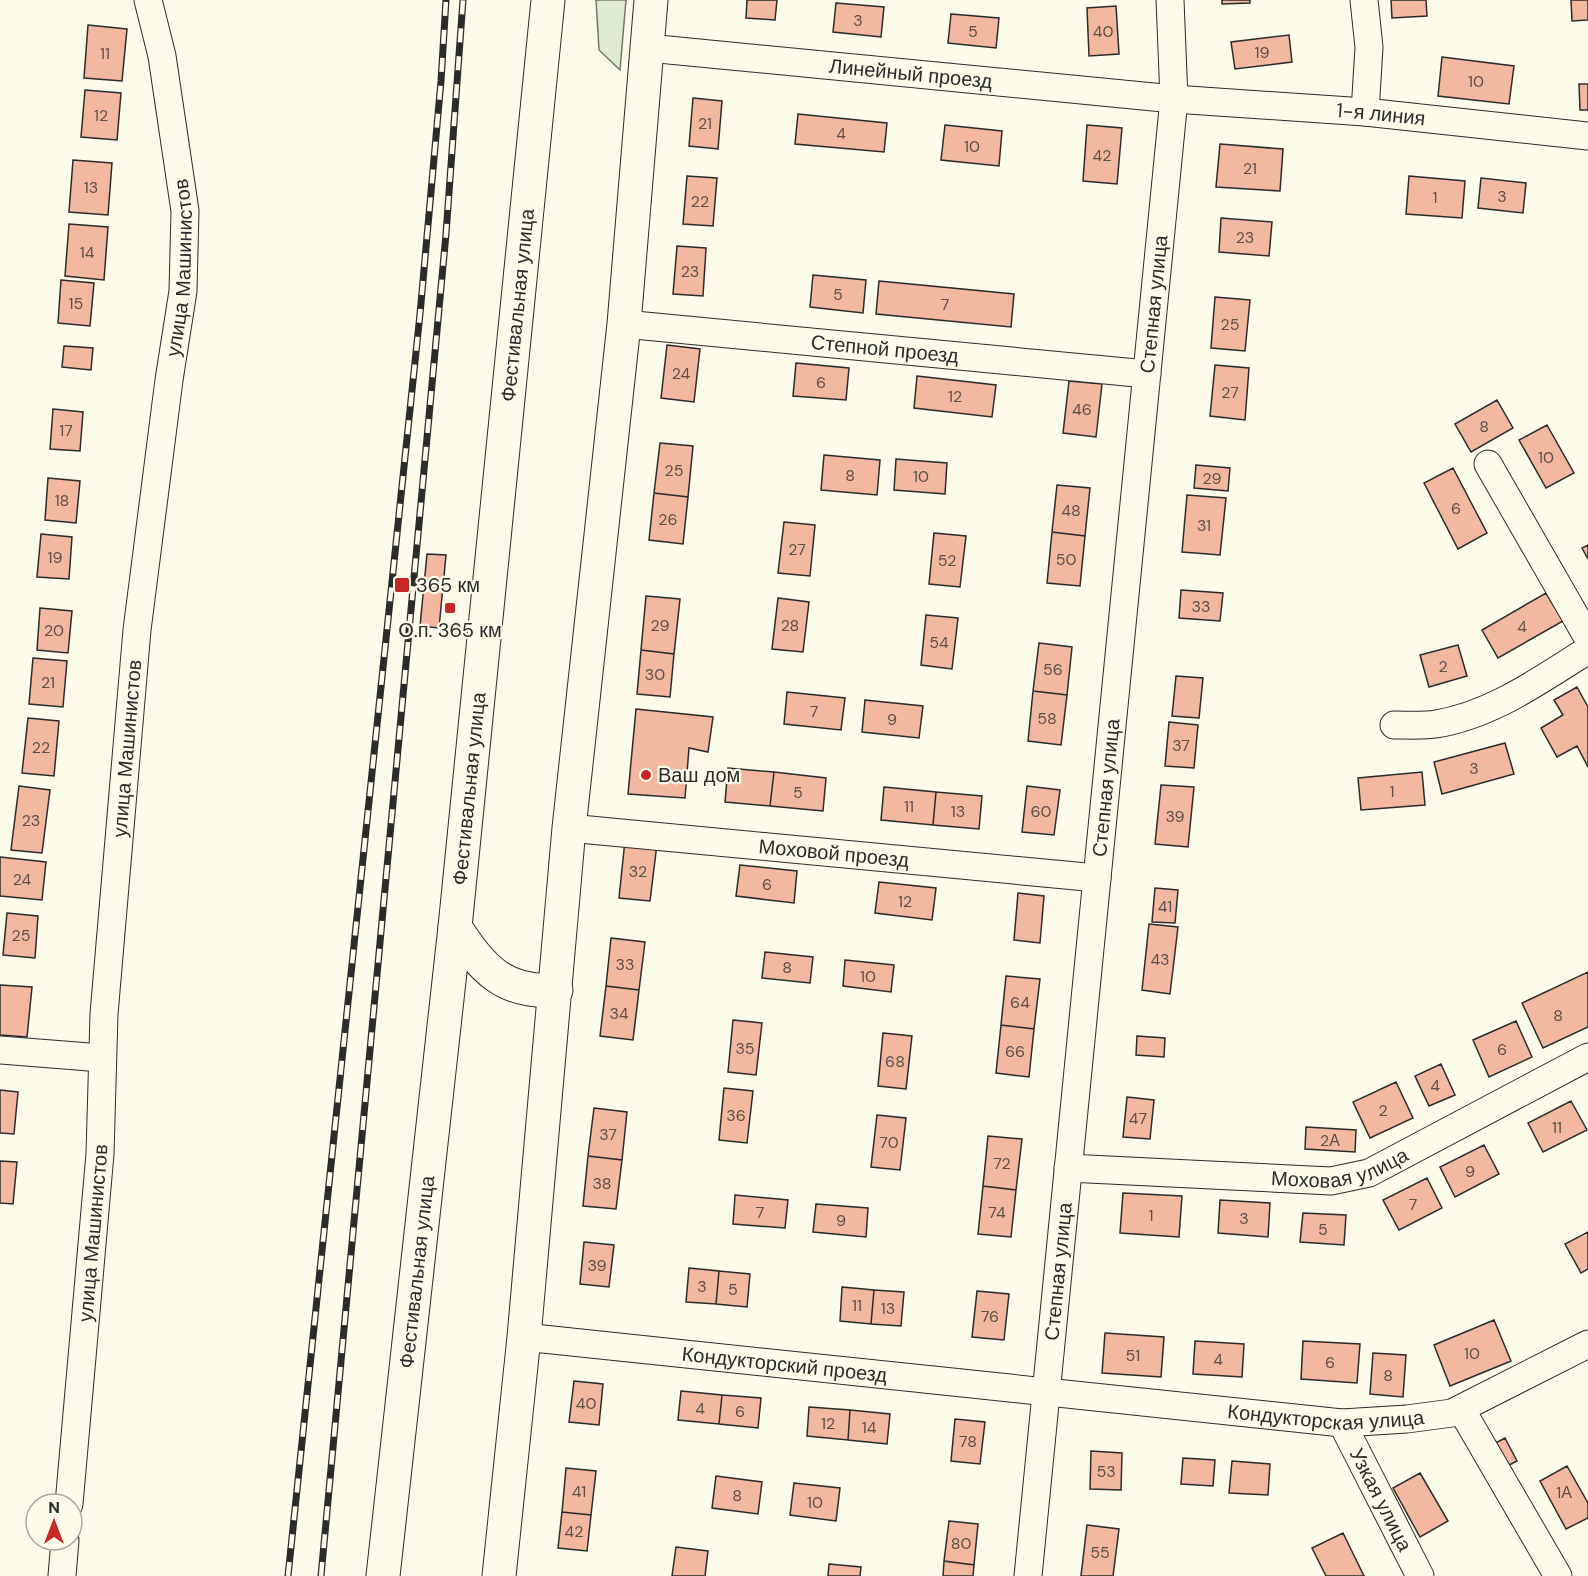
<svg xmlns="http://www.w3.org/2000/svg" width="1588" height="1576" font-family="'DM Sans',sans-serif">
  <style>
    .green { fill: #deebd1; stroke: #74746e; stroke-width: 1.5 }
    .building { fill: #f2b8a0; stroke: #2b2b2b; stroke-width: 1.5 }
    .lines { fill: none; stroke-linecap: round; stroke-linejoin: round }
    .minor-casing { stroke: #2b2b2b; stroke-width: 29 }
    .major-casing { stroke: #2b2b2b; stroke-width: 35 }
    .minor { stroke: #fdfbea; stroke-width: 27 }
    .major { stroke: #fdfbea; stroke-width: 33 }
    .rail-casing { stroke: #2b2b2b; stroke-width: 7 }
    .rail { stroke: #fdfbea; stroke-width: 4.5; stroke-dasharray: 14; stroke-linecap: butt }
    .poi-dot { fill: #c62828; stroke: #fdfbea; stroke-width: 2 }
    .labels { text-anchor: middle; stroke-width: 4.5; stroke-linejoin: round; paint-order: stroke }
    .number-label { font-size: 16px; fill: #5d4e48 }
    .street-label { font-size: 20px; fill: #2b2b2b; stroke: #fdfbea }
    .poi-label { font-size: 20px; fill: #2b2b2b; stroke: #fdfbea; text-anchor: start }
  </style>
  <rect width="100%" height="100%" fill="#fdfbea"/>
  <path class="green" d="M596,0H626L620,70L599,50Z"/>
  <path class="building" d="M747,0H777L775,20L746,18Z
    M1222,0H1250V3L1222,4Z
    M1391,0H1426L1427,16L1392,18Z
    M1571,0H1588V20L1572,21Z
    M836,3L884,7L881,37L833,32Z
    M1116,6L1119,54L1089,56L1087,8Z
    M951,14L999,18L996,48L948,43Z
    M88,25L127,29L122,81L84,78Z
    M1289,35L1292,62L1235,69L1231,42Z
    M1442,57L1514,66L1509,104L1438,96Z
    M1579,84H1588V110H1580Z
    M85,90L121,93L117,140L81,137Z
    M693,98L722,101L718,149L689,146Z
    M798,114L887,123L884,152L795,144Z
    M945,125L1002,131L999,166L941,160Z
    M1087,125L1122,128L1117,184L1083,181Z
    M1220,144L1283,149L1280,191L1216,187Z
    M73,160L112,163L108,215L69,212Z
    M687,176L717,178L713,226L683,224Z
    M1409,176L1465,181L1462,218L1406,214Z
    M1481,178L1526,183L1523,213L1478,208Z
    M1221,218L1272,222L1269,256L1219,252Z
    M69,224L108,227L104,280L65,276Z
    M677,246L706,248L703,296L673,294Z
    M813,275L866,280L863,313L810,307Z
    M61,280L94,283L90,326L58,323Z
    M879,281L1014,294L1011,327L876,314Z
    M1215,297L1250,300L1245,351L1211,348Z
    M667,345L700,349L694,402L661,398Z
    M64,346L93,348L91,370L62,367Z
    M796,363L849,368L846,400L793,396Z
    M1215,365L1249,368L1245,420L1210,416Z
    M917,376L996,385L992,417L914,408Z
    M1069,381L1102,384L1096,437L1063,433Z
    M1497,400L1513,428L1471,452L1455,424Z
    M53,409L83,412L80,451L50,449Z
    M1547,425L1574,473L1546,488L1519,440Z
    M660,443L693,446L688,497L654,493Z
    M824,455L880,460L877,495L821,490Z
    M896,459L947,463L945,494L894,490Z
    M1196,465L1230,468L1228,491L1194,488Z
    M1453,468L1487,533L1458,549L1424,483Z
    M48,478L80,481L76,523L45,520Z
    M1057,485L1090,488L1085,536L1052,532Z
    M654,493L688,497L683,544L649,540Z
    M1187,495L1226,498L1220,555L1182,552Z
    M784,522L815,525L810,576L778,573Z
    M1052,532L1085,536L1080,586L1047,583Z
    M934,533L966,536L960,587L929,584Z
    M41,534L72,537L69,579L37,577Z
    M1588,545V559L1582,548Z
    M427,554L446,555L439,628L420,626Z
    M1181,590L1223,593L1220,621L1179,618Z
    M1546,593L1563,621L1498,658L1482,630Z
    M646,596L680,599L674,654L641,650Z
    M778,598L809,602L803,652L772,649Z
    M40,608L72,611L68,653L37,650Z
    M926,615L958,618L952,669L921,665Z
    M1039,643L1072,647L1067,695L1033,691Z
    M1458,645L1467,676L1429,687L1420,655Z
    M641,650L674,654L670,697L637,694Z
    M33,658L67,661L63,707L29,704Z
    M1176,676L1203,678L1199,718L1172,716Z
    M1577,687L1588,707V767L1577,746L1557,757L1541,728L1563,715L1554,700Z
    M1033,691L1067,695L1061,745L1028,741Z
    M787,692L845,698L841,730L784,724Z
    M865,700L923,706L919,738L862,732Z
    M636,709L713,717L708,752L689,748L685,798L628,794Z
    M28,718L59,721L54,776L22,773Z
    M1169,722L1198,725L1194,768L1165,766Z
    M1505,743L1514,774L1442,794L1434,762Z
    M728,768L774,772L770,806L725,802Z
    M774,772L826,778L823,811L770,806Z
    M1422,772L1425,805L1361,810L1358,778Z
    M1161,785L1194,787L1188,847L1155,844Z
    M19,786L50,790L42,853L11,850Z
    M1027,786L1060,790L1054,835L1022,832Z
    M884,787L936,792L933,825L881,820Z
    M936,792L982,796L979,829L933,825Z
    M625,840L657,844L650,901L619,898Z
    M0,857L46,862L42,900L0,896Z
    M740,865L797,871L794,903L736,896Z
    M879,882L936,888L932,920L875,913Z
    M1155,888L1178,890L1175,923L1152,922Z
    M1018,893L1044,896L1040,943L1014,940Z
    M7,913L38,916L35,958L3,955Z
    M1149,924L1178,927L1170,994L1142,990Z
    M611,938L645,942L639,990L606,986Z
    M765,952L813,957L810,983L762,978Z
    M845,960L894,965L891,992L843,986Z
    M1588,972V1027L1543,1048L1522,1003Z
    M1006,976L1040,979L1034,1029L1001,1025Z
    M0,985L32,987L27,1037L0,1035Z
    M606,986L639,990L633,1040L600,1036Z
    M733,1020L762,1023L756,1075L728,1072Z
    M1516,1021L1532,1057L1489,1077L1473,1040Z
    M1001,1025L1034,1029L1029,1077L996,1073Z
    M883,1033L912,1036L906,1089L878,1086Z
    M1137,1036L1165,1038L1164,1057L1136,1055Z
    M1441,1064L1455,1095L1429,1106L1415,1076Z
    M1396,1082L1413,1118L1370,1138L1353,1102Z
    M724,1088L753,1091L747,1143L719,1140Z
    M0,1090L18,1092L14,1134L0,1133Z
    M1127,1097L1154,1100L1150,1139L1123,1137Z
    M1571,1101L1587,1130L1543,1152L1528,1123Z
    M594,1108L627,1112L622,1160L588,1156Z
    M877,1115L906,1118L900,1170L871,1167Z
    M1306,1127L1356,1130L1355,1152L1305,1149Z
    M988,1136L1022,1139L1016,1190L983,1186Z
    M1484,1145L1499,1174L1455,1197L1440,1167Z
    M588,1156L622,1160L616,1209L583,1206Z
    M0,1161L17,1162L13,1204L0,1203Z
    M1427,1178L1442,1208L1399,1230L1383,1200Z
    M983,1186L1016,1190L1011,1237L978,1234Z
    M1123,1193L1182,1196L1179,1237L1120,1233Z
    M735,1195L788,1200L785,1228L733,1224Z
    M1220,1200L1270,1203L1268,1237L1218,1233Z
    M816,1204L868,1208L866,1237L813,1232Z
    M1303,1213L1346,1215L1344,1245L1300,1242Z
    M1588,1232V1269L1581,1273L1565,1244Z
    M584,1242L614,1245L609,1287L580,1284Z
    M689,1268L719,1271L716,1304L686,1302Z
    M719,1271L750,1274L747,1307L716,1304Z
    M842,1287L874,1290L871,1324L840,1321Z
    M874,1290L904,1292L901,1326L871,1324Z
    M977,1291L1009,1294L1004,1340L972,1337Z
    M1494,1320L1511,1361L1450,1386L1434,1345Z
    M1105,1333L1164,1337L1161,1377L1102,1373Z
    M1195,1341L1244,1344L1242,1377L1193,1374Z
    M1303,1341L1360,1344L1357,1383L1301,1379Z
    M1373,1353L1406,1355L1403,1397L1370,1394Z
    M574,1381L603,1384L599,1425L569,1422Z
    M681,1391L722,1395L719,1424L678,1420Z
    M722,1395L761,1398L758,1428L719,1424Z
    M809,1407L850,1410L848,1440L807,1436Z
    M850,1410L890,1414L887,1444L848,1440Z
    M955,1419L985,1422L980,1464L951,1461Z
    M1505,1438L1517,1461L1496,1472L1484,1449Z
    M1091,1451L1122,1453L1121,1490L1090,1489Z
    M1183,1458L1215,1460L1213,1486L1181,1484Z
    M1232,1461L1270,1464L1268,1495L1229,1493Z
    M1567,1466L1588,1503V1518L1566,1529L1540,1481Z
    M566,1468L596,1471L591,1515L562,1512Z
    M1420,1473L1448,1521L1420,1537L1393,1488Z
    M716,1476L762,1482L758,1514L712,1508Z
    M794,1483L840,1488L836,1521L790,1515Z
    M562,1512L591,1515L587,1551L558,1548Z
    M949,1521L978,1524L974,1565L944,1561Z
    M1087,1525L1119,1529L1113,1576H1081Z
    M1343,1533L1364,1576H1326L1312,1548Z
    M676,1547L708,1551L705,1576H672Z
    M944,1561L974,1565L973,1576H943Z
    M829,1564L861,1567L860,1576H828Z"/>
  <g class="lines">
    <g class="minor-casing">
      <g id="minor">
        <path d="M1364,0L1369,47L1365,112"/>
        <path id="s1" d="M648,48L1174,99L1365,112L1588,136"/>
        <path id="s2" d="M624,324L1147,374"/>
        <path d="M1488,464L1588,638"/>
        <path d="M1394,725C1408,725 1423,726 1436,724C1492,715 1540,680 1588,650"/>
        <path id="s3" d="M569,828L1097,878"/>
        <path d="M0,1050L102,1058"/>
        <path id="s4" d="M1068,1168L1331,1181L1369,1173L1588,1057"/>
        <path id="s5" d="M524,1337L1342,1423L1407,1419L1452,1413L1588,1344"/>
        <path d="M1461,1409L1558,1576"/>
        <path id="s6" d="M1342,1423L1420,1576"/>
        <path id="s7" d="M69,1504L100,1154L104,1014L137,630L169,380L183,291L185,211L162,56L148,0"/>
        <path d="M62,1576L65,1540"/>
        <path id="s8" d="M1028,1576L1174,99L1170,0"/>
      </g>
    </g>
    <g class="major-casing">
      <g id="major">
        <path d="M455,927C482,968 503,994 556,990"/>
        <path id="s9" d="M383,1576L455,927L548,0"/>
        <path d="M499,1576L524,1337L569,828L624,324L651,0"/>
      </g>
    </g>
    <use href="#minor" class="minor"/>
    <use href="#major" class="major"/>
    <g class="rail-casing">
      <path id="rail" d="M288,1576L420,314L441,81L446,0
        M321,1576L446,234L463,0"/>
    </g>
    <use href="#rail" class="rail"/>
  </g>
  <g class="poi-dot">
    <rect x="394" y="577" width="16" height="16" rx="3"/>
    <rect x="444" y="602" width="12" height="12" rx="3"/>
    <circle cx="646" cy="775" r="6"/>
  </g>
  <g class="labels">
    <g class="number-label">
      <text x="858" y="26">3</text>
      <text x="973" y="37">5</text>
      <text x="1103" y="37">40</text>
      <text x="1262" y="58">19</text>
      <text x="105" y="59">11</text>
      <text x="1476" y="87">10</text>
      <text x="101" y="121">12</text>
      <text x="705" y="129">21</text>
      <text x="841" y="139">4</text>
      <text x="972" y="152">10</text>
      <text x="1102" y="161">42</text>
      <text x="1250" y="174">21</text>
      <text x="91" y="193">13</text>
      <text x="1502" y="202">3</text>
      <text x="1435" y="203">1</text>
      <text x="700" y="207">22</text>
      <text x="1245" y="243">23</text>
      <text x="87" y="258">14</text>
      <text x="690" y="277">23</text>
      <text x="838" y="300">5</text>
      <text x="76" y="309">15</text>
      <text x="945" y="310">7</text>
      <text x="1230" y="330">25</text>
      <text x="681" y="379">24</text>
      <text x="821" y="388">6</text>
      <text x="1230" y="398">27</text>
      <text x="955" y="402">12</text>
      <text x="1082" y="415">46</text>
      <text x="1484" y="432">8</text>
      <text x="66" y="436">17</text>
      <text x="1546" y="463">10</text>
      <text x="674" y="476">25</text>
      <text x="850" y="481">8</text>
      <text x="921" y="482">10</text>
      <text x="1212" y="484">29</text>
      <text x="62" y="506">18</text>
      <text x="1456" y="514">6</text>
      <text x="1071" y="516">48</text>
      <text x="668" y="525">26</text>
      <text x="1204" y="531">31</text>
      <text x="797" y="555">27</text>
      <text x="55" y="563">19</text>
      <text x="1066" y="565">50</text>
      <text x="947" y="566">52</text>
      <text x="1201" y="612">33</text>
      <text x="660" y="631">29</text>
      <text x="790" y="631">28</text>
      <text x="1522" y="632">4</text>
      <text x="54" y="636">20</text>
      <text x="939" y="648">54</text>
      <text x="1443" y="672">2</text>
      <text x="1053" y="675">56</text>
      <text x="655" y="680">30</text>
      <text x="48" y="688">21</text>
      <text x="814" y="717">7</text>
      <text x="1047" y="724">58</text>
      <text x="892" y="725">9</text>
      <text x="1181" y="751">37</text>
      <text x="41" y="753">22</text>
      <text x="1474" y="774">3</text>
      <text x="1392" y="797">1</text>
      <text x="798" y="798">5</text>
      <text x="909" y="812">11</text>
      <text x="958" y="817">13</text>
      <text x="1041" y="817">60</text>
      <text x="1175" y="822">39</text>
      <text x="31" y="826">23</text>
      <text x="638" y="877">32</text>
      <text x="22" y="885">24</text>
      <text x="767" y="890">6</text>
      <text x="905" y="907">12</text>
      <text x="1165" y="912">41</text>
      <text x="21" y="941">25</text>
      <text x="1160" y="965">43</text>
      <text x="625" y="970">33</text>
      <text x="787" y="973">8</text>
      <text x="868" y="982">10</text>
      <text x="1020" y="1008">64</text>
      <text x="619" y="1019">34</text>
      <text x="1558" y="1021">8</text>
      <text x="745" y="1054">35</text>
      <text x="1502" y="1055">6</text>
      <text x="1015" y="1057">66</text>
      <text x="895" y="1067">68</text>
      <text x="1435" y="1091">4</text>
      <text x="1383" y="1116">2</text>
      <text x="736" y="1121">36</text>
      <text x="1138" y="1124">47</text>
      <text x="1557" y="1133">11</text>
      <text x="608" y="1140">37</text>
      <text x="1330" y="1146">2А</text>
      <text x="889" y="1148">70</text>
      <text x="1002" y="1169">72</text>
      <text x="1470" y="1177">9</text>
      <text x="602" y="1189">38</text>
      <text x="1413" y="1210">7</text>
      <text x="760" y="1218">7</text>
      <text x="997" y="1218">74</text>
      <text x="1151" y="1221">1</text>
      <text x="1244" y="1224">3</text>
      <text x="841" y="1226">9</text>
      <text x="1323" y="1235">5</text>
      <text x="597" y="1271">39</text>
      <text x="702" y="1292">3</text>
      <text x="733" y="1295">5</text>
      <text x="857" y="1311">11</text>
      <text x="888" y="1314">13</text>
      <text x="990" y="1322">76</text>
      <text x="1472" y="1359">10</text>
      <text x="1133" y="1361">51</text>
      <text x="1218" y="1365">4</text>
      <text x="1330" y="1368">6</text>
      <text x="1388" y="1381">8</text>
      <text x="586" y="1409">40</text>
      <text x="700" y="1414">4</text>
      <text x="740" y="1417">6</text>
      <text x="828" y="1429">12</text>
      <text x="869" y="1433">14</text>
      <text x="968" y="1447">78</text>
      <text x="1106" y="1477">53</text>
      <text x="579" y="1497">41</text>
      <text x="1564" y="1498">1А</text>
      <text x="737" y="1501">8</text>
      <text x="815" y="1508">10</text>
      <text x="574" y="1537">42</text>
      <text x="961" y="1549">80</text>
      <text x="1100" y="1558">55</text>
    </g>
    <g class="street-label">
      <text dy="7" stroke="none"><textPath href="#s1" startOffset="264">Линейный проезд</textPath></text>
      <text dy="7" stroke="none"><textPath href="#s1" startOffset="736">1-я линия</textPath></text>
      <text dy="7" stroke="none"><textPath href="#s7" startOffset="1242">улица Машинистов</textPath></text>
      <text dy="7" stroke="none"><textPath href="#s9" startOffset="1278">Фестивальная улица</textPath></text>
      <text dy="7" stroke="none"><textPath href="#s8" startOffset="1278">Степная улица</textPath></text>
      <text dy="7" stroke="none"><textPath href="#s2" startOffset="262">Степной проезд</textPath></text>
      <text dy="7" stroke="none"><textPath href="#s7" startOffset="758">улица Машинистов</textPath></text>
      <text dy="7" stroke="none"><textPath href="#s9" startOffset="792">Фестивальная улица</textPath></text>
      <text dy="7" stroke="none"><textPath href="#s8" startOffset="792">Степная улица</textPath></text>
      <text dy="7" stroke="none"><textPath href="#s3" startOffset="266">Моховой проезд</textPath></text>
      <text dy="7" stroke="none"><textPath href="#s4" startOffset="274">Моховая улица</textPath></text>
      <text dy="7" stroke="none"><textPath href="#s7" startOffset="272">улица Машинистов</textPath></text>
      <text dy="7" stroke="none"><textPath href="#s9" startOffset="306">Фестивальная улица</textPath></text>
      <text dy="7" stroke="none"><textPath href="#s8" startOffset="306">Степная улица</textPath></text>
      <text dy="7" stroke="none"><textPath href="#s5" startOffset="262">Кондукторский проезд</textPath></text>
      <text dy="7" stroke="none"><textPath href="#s5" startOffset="806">Кондукторская улица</textPath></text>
      <text dy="7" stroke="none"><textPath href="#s6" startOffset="86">Узкая улица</textPath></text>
    </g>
    <g class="poi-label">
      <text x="416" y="592">365 км</text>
      <text x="450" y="637" text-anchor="middle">О.п. 365 км</text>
      <text x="658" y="782">Ваш дом</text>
    </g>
  </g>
  <g transform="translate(54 1522)"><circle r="28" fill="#fdfbea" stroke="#a9a89e" stroke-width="1.5"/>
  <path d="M0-4.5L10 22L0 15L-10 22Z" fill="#c62828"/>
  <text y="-9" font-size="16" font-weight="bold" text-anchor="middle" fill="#2b2b2b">N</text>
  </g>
</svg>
